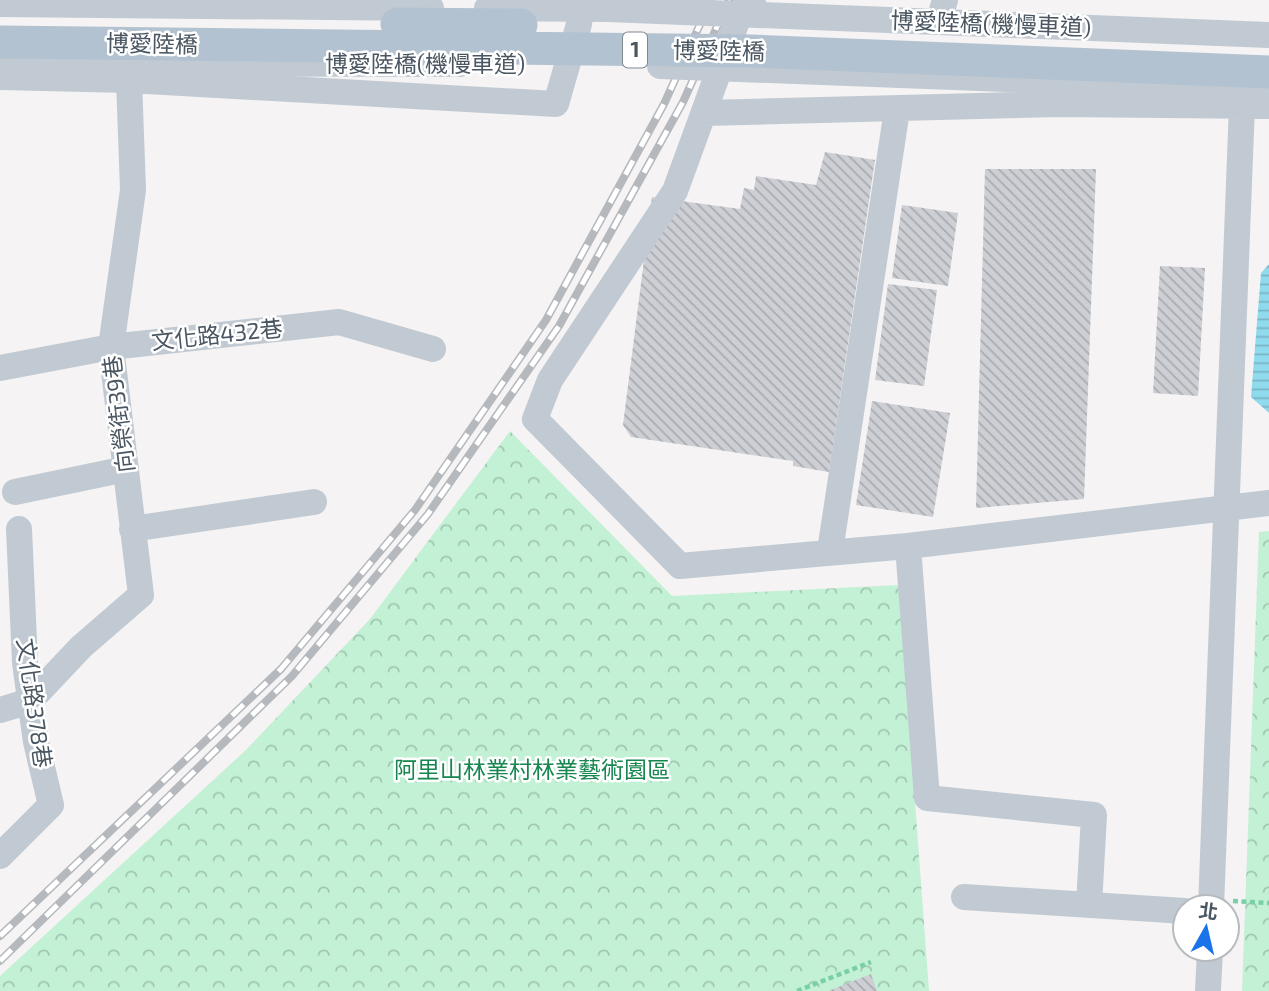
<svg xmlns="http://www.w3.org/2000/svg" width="1269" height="991" font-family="'Exo 2','Noto Sans TC',sans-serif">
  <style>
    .forest { fill: url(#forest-crowns) }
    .water { fill: url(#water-rules) }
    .building { fill: url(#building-back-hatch) }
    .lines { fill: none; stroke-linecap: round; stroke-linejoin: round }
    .path { stroke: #7ad0a6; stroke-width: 4.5; stroke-dasharray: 5 3.5; stroke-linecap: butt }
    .minor { stroke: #c1cad2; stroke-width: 26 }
    .rail-casing { stroke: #b5b8bd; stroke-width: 8 }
    .rail { stroke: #fff; stroke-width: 5; stroke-dasharray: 16; stroke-linecap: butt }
    .minor-bridge { stroke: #c1cad2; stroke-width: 26 }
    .major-bridge { stroke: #b3c2d1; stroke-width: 33 }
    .labels { text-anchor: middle; stroke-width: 5; stroke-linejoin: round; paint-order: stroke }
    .shield { fill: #fff; stroke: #808990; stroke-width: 2 }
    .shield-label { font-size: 21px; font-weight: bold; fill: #4a5661 }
    .street-label { font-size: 23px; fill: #4a5661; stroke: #fff }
    .park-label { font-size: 23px; fill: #17864f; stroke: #fff }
  </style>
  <defs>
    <pattern id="forest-crowns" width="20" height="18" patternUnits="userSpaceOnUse" patternTransform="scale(1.75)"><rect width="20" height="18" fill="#c3f1d5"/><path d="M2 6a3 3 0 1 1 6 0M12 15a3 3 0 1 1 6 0" fill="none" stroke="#a0c6b0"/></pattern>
    <pattern id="water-rules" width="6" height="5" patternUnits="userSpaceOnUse" patternTransform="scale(1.75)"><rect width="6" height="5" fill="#90daee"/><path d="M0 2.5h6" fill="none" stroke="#78b4c4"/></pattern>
    <pattern id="building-back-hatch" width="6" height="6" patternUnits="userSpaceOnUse" patternTransform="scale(1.75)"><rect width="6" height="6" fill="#cdcfd5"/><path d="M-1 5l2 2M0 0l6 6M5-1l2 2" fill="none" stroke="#a8abb0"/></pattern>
  </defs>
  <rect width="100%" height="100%" fill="#f5f3f3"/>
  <path class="forest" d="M510,431L672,596L899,585L929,991H0V976L246,750L370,619Z
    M1269,531V991H1242L1259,532Z"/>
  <path class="water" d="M1269,264V413L1251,397L1261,273Z"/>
  <path class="building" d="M825,152L875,160L829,472L793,466V461L631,437L623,425L652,197L740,209L744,188L754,190L756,176L816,185Z
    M985,169H1096L1084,499L976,508Z
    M902,205L958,213L948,286L892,278Z
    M1160,266L1205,268L1198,396L1153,393Z
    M888,284L937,290L924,386L875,380Z
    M872,401L950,413L933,517L856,505Z
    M871,974L877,991H828Z"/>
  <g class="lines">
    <path class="path" d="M1233,901L1269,903
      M797,991L871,962"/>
    <path class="minor" d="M753,3L744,2L675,191L550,380L535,419L680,566L908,546L1269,503
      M942,10L945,0
      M0,77L129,80L556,104L579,24L582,0
      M705,113L1059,104L1269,106
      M0,368L111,347L339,322L433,349
      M15,492L126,469
      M132,529L314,502
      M908,546L927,798L1094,815L1089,905
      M830,551L897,110
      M0,710L30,701L81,647L141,595L111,347L133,190L129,80
      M0,856L51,805L36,742L25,663L19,529
      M964,897L1185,911
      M1211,907L1242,105
      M1208,991L1210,949"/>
    <g class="rail-casing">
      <path id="rail" d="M0,936L281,669L415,510L546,320L664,104L711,0
        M0,961L292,676L428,514L559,326L683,102L729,0"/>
    </g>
    <use href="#rail" class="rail"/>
    <path class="minor-bridge" d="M0,4L431,8
      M487,8L608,9L1269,35
      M0,63L460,64
      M660,66L1269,89"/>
    <path class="major-bridge" d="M397,24L521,25
      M0,42L751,51L1269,72"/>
  </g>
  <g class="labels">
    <rect class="shield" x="623" y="32.5" width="24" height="35" rx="5"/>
    <g class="shield-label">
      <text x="635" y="57">1</text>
    </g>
    <g class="street-label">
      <text transform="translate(991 24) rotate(2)" y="8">博愛陸橋(機慢車道)</text>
      <text transform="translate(152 44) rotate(1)" y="8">博愛陸橋</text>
      <text transform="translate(719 51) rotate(1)" y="8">博愛陸橋</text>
      <text x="425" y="72">博愛陸橋(機慢車道)</text>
      <text transform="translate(217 335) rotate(-6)" y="8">文化路432巷</text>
      <text transform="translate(119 414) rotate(-97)" y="8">向榮街39巷</text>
      <text transform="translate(34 703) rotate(82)" y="8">文化路378巷</text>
    </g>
    <g class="park-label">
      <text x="532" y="778">阿里山林業村林業藝術園區</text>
    </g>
  </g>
  <g transform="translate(1206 928) rotate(8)"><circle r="33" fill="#ffffff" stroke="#b7bbc0" stroke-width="2"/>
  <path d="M0-5L12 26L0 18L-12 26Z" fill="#1a73e8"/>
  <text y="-10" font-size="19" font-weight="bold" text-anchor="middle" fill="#4a5661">北</text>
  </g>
</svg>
